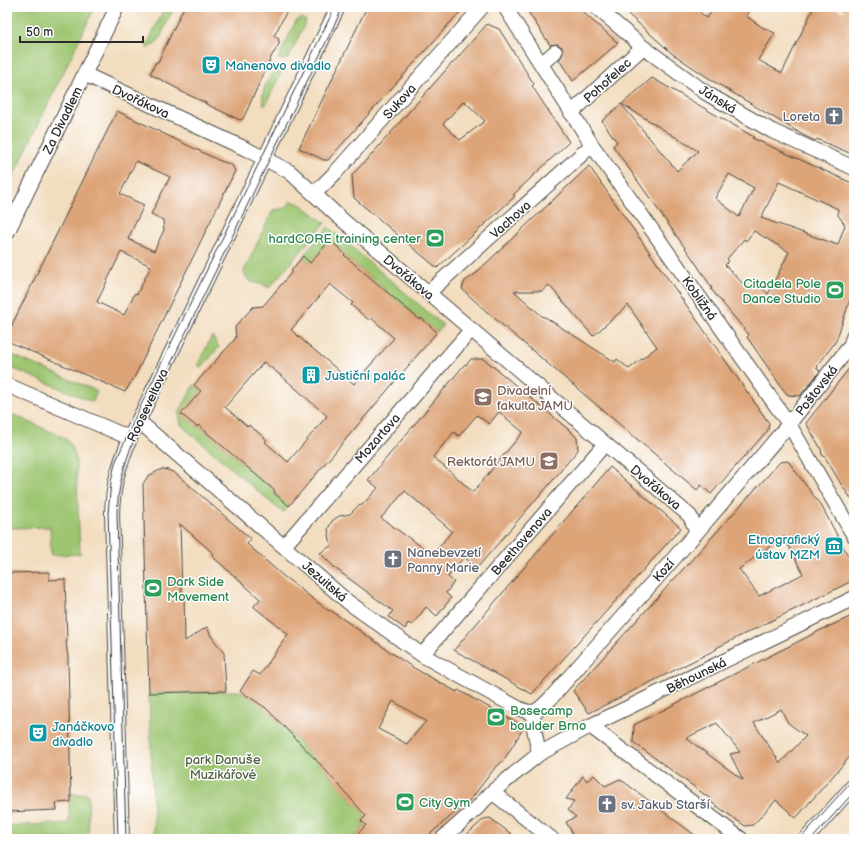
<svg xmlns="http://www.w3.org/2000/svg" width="861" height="846" font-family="'Balsamiq Sans',sans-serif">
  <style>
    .green { fill: #9ec672; stroke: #64784e }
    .building { fill: #dda478; fill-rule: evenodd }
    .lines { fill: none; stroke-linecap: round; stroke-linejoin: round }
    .street-casing { stroke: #494641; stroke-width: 16 }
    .street { stroke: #fff; stroke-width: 14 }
    .tram { stroke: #2b2b2b; stroke-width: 1 }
    .labels { text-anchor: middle; stroke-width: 3; stroke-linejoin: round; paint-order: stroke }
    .culture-label { font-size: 13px; fill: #0d838f; stroke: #fff; text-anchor: start }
    .street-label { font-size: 13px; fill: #2b2b2b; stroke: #fff }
    .worship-label { font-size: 13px; fill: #5b616d; stroke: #fff; text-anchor: start }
    .leisure-label { font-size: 13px; fill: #27864d; stroke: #fff; text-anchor: start }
    .education-label { font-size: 13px; fill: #785e54; stroke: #fff; text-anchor: start }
    .park-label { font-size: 13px; fill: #536144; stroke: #fff }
  </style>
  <rect width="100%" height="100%" fill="#fff"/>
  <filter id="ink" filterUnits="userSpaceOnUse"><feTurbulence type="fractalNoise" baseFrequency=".025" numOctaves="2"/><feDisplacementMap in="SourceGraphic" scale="8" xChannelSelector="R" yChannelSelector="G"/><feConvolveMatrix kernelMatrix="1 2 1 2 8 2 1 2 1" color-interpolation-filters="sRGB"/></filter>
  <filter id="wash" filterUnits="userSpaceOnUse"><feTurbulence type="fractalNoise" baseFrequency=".012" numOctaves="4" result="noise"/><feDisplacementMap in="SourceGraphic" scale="16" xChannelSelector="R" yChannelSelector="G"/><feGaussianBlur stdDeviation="0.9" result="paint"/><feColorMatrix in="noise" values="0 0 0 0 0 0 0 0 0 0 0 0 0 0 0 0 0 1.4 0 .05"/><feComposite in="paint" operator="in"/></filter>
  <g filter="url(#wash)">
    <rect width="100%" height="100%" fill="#f2ddbf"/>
    <path class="green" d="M7,7H95L7,189Z
      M165,7H174L159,40L148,48L146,47Z
      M302,18L306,21L289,57L284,60L278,59L296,21Z
      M281,68L282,71L266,104L264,105C259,93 269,72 281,68Z
      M291,201L300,204L325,223L269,288C258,280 248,287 244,271L273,210L286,208Z
      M328,227L443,325L437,332L422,319L420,320L344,255L345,253L330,240L310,263L303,256Z
      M212,336L219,347L202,367H200L198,364Z
      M7,353L97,391L93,402L7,366Z
      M194,385L201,391L182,414L197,427L198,425L275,491L274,493L289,506L283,513L181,425L179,413Z
      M7,412L65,438L72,446L76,460L80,554L51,555L50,527L7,528Z
      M240,691L266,708L321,765L366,816L361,821L366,825L353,839H154L149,693Z
      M71,794H88L89,839H7V826L69,823V802H71Z"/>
    <g id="blocks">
      <path class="building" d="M184,7H289L274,36L279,39L278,41L280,42L274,53H273L243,119L240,120L206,104V103L180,91V90L150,74L156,62H158Z
        M367,7H464L328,160H324L299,148Z
        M525,7H577L618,43L573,81L559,60L563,54L562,47L557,44L550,45Z
        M620,7H693L707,18L715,7H751L746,16L762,27L775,33L758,60L782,73L814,7H834L843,12L846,7H854V155L817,139L815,141L803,135L713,81L676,56H675Z
        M487,24L499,29L534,84L532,86L569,142L513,195L515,196L510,201L437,268L354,198L352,175L372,154L452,63V64ZM464,101L485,121L460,140L443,124Z
        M652,78L754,137L752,138L854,184V288L836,341L818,365L817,369L820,371L800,396L788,395L782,388L747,337L749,335L711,289L712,288L695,262L613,146L617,142L602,121L621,104L677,171L698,151L622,104ZM729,174L754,188L739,217L715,198ZM779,182L838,209V215L845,225L838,245L761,218ZM754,231L789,252L768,294L758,283L750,291L725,265L729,261L727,259L744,239L746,241Z
        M117,111L218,160L232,165L235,171L135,376L125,392L7,341V335ZM136,161L170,177L151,214L163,220L164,230L154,251L128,239L144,205L120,194ZM121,252L151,266L137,294L135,293L124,315L97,302Z
        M589,166L769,423L768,430L711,494L701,485L697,490L487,312L462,289L465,281L478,272V271ZM549,285L593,336L628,305L657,347L629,369L617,359L615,362L545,317H543L514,291H542Z
        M330,240L345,254L344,255L381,287L420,320L421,318L437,332L289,506L274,493L275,491L198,425L197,427L181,414L201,391L194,385L236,338L235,327L253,307L263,306L292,272L291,271L303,256L310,263ZM330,284L353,303L351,305L369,320L371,318L394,338L354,384L291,330ZM264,362L285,379L327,416L288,462L265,442L267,440L249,425L248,427L225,407Z
        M471,359H483L489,363L569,430L577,438L578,450L538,498V497L477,568L464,557L448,577L454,582L446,593L451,598L437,616L426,607L412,625L408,623L405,629L389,617L393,611L336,569L320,553L331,546L328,529L332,521L339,516L350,514L358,506L362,505L378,488L368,480L465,364L466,365ZM499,412L523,432L473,492L433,457L454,432L459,436L477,415L489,424ZM405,491L452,531L433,555L381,518Z
        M854,362V503L841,484L825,457L822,455L821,449L806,423Z
        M788,461L822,507L854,567V580L716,648L717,649L589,713L573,691L780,462ZM784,536L803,574L759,596L739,569Z
        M610,467L681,528L532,694L454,650Z
        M162,469L168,470L175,473L251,539L247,544L282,575L329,611L330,610L412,667L457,692L458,690L524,727L504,760L494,769L471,799L424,839H353L366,825L361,821L366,816L321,765L266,708L240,691L253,671L260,675L288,634L254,607V606L260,599L212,556L214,554L180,524L182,594H184L185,641L207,627L211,636L224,653L226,691L149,693L143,484L148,476ZM393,701L426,721L407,744L378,729Z
        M49,572V580L65,579L67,642H66L68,657L71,802L56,803L57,810L7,812V573Z
        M854,615V752L796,818L776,800L753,825L745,826L711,802L712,800L633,742L634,725L817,632ZM781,709L788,723L806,736L780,763L754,723ZM717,723L740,752L730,754L743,780L686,738Z
        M594,775L605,786L620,779L700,839H576L566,822L576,817L568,810L574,801L566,799L583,776L587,781Z
        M490,818L518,839H462L484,819Z"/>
    </g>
  </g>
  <g filter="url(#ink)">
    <use href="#blocks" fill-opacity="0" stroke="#494641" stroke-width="1"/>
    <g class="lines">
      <g class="street-casing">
        <path id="street" d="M505,7L592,145L789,424L854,536
          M596,7L643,47L706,93L772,131L854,168
          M541,64L555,52
          M84,74L246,149L290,172L339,217L398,267L690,516L697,532
          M571,113L643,47
          M314,194L336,172L482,7
          M7,233L117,7
          M428,293L592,145
          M7,385L130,438
          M139,419L142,424L348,602L422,655L518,708C535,716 538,711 550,699L697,532L789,424L850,346L854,335
          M284,546L471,330
          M422,655L604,445
          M533,712L534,728L539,754
          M590,726L741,839
          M492,792L552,839
          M122,839L112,514C113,482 119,466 130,438L338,7
          M442,839L477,808L492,792L539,754L590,726L854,598
          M806,839L854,785"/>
      </g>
      <use href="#street" class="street"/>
      <path class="tram" d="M118,839L108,513L111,482L115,463L140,407L335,7
        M126,839L117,513C118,487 124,464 134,440L343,7
        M800,839L854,778
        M812,839L854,792"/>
    </g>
  </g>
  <defs>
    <g id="theatre-square" transform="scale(1)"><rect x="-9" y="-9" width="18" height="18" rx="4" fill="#0f9aa8" stroke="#fff"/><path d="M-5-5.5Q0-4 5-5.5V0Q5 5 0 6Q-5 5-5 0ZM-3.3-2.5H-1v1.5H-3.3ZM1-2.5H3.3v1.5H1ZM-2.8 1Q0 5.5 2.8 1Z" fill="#fff"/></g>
    <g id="church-square" transform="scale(1)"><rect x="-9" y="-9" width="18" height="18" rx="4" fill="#6b7280" stroke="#fff"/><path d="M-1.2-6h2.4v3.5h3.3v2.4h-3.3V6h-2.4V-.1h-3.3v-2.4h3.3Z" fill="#fff"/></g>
    <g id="stadium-square" transform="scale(1)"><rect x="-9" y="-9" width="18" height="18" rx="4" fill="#2e9e5b" stroke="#fff"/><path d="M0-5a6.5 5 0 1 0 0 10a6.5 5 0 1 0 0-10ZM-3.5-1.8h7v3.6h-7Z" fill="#fff"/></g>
    <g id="building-square" transform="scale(1)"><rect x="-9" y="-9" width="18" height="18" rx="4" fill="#0f9aa8" stroke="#fff"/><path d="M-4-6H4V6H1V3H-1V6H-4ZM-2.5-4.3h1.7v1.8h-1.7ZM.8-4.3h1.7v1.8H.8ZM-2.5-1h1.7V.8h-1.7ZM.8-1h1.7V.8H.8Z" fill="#fff"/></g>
    <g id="university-square" transform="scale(1)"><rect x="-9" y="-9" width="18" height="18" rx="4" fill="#8d6e63" stroke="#fff"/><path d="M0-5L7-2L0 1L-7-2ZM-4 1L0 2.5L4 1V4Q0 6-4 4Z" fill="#fff"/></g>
    <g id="museum-square" transform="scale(1)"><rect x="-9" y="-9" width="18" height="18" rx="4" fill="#0f9aa8" stroke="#fff"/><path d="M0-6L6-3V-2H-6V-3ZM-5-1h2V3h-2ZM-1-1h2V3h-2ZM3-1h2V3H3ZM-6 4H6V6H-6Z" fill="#fff"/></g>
  </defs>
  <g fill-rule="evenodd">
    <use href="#theatre-square" x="211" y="65"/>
    <use href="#church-square" x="834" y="116"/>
    <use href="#stadium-square" x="435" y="238"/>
    <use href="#stadium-square" x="835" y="290"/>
    <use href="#building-square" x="311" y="375"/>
    <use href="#university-square" x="483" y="397"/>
    <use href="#university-square" x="549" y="461"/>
    <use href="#museum-square" x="834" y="546"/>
    <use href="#church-square" x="393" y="559"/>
    <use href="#stadium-square" x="153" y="588"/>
    <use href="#stadium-square" x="496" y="717"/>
    <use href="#theatre-square" x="38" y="733"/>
    <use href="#stadium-square" x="405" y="802"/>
    <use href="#church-square" x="607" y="804"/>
  </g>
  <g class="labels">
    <g class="culture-label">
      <text x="225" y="70">Mahenovo divadlo</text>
      <text x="325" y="380">Justiční palác</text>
      <text x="820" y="544" text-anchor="end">Etnografický<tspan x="820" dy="15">ústav MZM</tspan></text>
      <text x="52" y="731">Janáčkovo<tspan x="52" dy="15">divadlo</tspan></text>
    </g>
    <g class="street-label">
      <text transform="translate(607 80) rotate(-42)" y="5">Pohořelec</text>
      <text transform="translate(718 99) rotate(32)" y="5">Jánská</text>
      <text transform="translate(141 101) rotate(25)" y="5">Dvořákova</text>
      <text transform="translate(399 101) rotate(-48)" y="5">Sukova</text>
      <text transform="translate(62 120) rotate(-64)" y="5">Za Divadlem</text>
      <text transform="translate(510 219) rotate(-42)" y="5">Vachova</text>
      <text transform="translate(409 277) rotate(40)" y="5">Dvořákova</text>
      <text transform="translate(700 298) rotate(55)" y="5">Kobližná</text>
      <text transform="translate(816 390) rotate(-52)" y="5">Poštovská</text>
      <text transform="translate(147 405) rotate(-65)" y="5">Rooseveltova</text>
      <text transform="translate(377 438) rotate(-49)" y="5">Mozartova</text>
      <text transform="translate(656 487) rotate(40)" y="5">Dvořákova</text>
      <text transform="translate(521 541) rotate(-49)" y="5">Beethovenova</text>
      <text transform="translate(663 570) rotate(-49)" y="5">Kozí</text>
      <text transform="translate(325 581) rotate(41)" y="5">Jezuitská</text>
      <text transform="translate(696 675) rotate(-26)" y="5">Běhounská</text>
    </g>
    <g class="worship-label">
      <text x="820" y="121" text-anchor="end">Loreta</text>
      <text x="407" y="557">Nanebevzetí<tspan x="407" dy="15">Panny Marie</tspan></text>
      <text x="621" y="809">sv. Jakub Starší</text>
    </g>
    <g class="leisure-label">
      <text x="421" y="243" text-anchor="end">hardCORE training center</text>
      <text x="821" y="288" text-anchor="end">Citadela Pole<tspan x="821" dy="15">Dance Studio</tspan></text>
      <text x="167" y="586">Dark Side<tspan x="167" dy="15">Movement</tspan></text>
      <text x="510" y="715">Basecamp<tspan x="510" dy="15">boulder Brno</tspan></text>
      <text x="419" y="807">City Gym</text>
    </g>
    <g class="education-label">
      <text x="497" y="395">Divadelní<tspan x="497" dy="15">fakulta JAMU</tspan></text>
      <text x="535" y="466" text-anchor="end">Rektorát JAMU</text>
    </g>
    <g class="park-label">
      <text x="223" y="764">park Danuše<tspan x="223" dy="15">Muzikářové</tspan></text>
    </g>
  </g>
  <rect width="861" height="846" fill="none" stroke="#fff" stroke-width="24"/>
  <path d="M20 36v6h123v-6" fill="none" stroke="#2b2b2b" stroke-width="2"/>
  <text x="26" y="36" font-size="12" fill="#2b2b2b" stroke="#ffffff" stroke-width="3" paint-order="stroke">50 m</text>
</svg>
